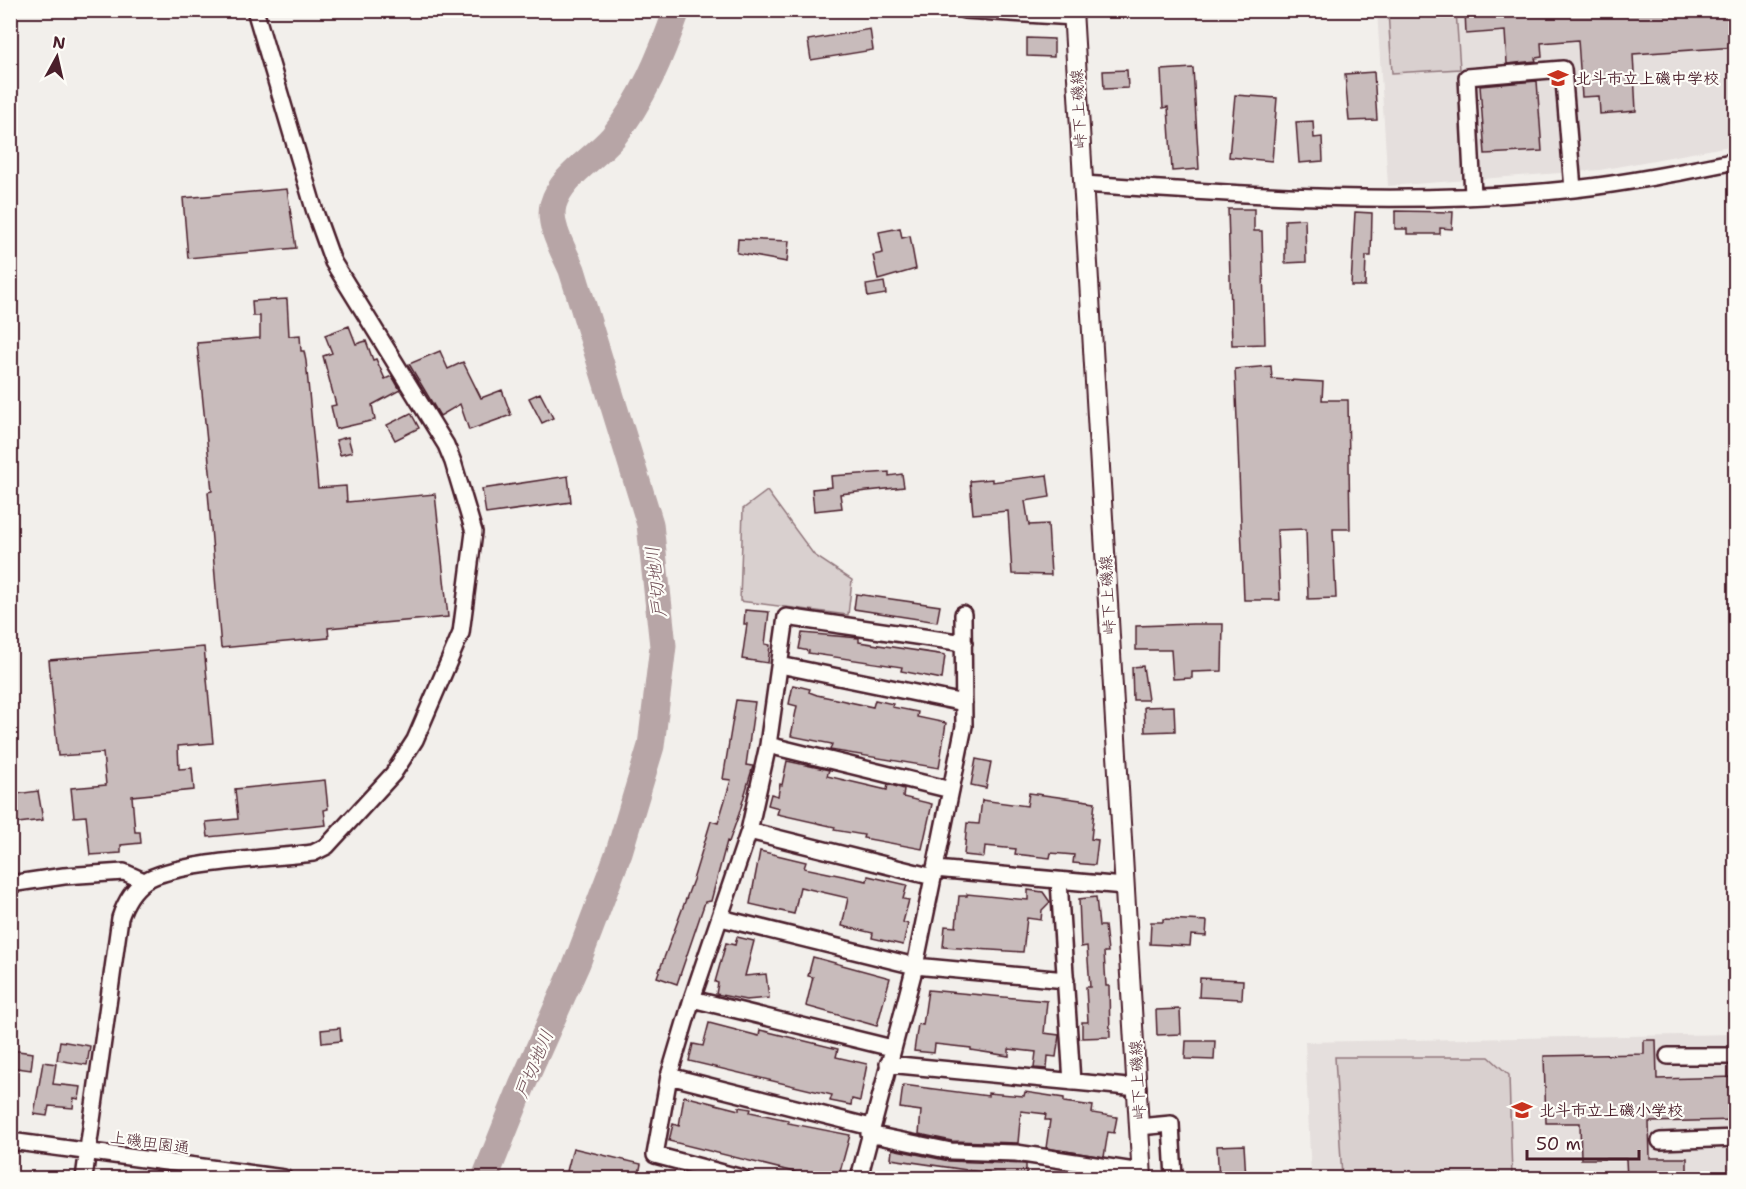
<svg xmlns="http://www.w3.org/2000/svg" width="1746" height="1189" font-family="'Shantell Sans','Klee One',sans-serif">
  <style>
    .built { fill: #e5dfdd }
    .green { fill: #d9d0cf; stroke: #92787d; stroke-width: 1.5 }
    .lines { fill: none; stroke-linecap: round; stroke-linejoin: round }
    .river { stroke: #b7a5a6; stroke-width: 27 }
    .building { fill: #c8bbbb; stroke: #4a1f2b; stroke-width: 1.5 }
    .minor-casing { stroke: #4a1f2b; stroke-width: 20 }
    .major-casing { stroke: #4a1f2b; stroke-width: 22 }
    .minor { stroke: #fdfcf7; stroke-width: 15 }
    .major { stroke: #fdfcf7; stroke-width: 18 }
    .labels { text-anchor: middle; stroke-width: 4.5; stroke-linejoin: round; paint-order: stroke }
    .poi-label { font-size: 16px; font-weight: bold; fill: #4a1f2b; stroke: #fdfcf7; text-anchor: start }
    .street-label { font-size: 16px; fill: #4a1f2b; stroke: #fdfcf7 }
    .water-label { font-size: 18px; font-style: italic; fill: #704e56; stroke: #fdfcf7 }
  </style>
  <rect width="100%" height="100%" fill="#f2efeb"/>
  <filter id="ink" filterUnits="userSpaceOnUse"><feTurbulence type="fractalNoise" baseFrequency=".0167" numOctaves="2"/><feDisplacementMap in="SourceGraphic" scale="12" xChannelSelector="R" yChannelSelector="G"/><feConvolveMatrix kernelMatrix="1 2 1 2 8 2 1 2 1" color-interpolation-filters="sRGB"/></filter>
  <g filter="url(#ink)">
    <path class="built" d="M1377,11H1735V145L1600,170L1388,186Z
      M1735,1034V1178H1311L1305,1042Z"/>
    <path class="green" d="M1388,11H1456L1460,69L1392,73Z
      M767,491L814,555L852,580L848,615L740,601L743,509Z
      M1335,1057H1489L1509,1075L1512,1178H1342Z"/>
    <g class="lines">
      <path class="river" d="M485,1178L522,1086L577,963L619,852L651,746L663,646L650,524L572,270C564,251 548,226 553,205C561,176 594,159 613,137C643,100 661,56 677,10"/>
    </g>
    <path class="building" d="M1465,10H1736V47L1633,54L1636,111L1600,114L1599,96L1582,97L1578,40L1541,43L1542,57L1535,58L1536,61L1507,64L1505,31L1466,34Z
      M870,29L873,50L811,60L808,40Z
      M1027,38L1054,39V57L1027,56Z
      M1193,68L1199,169L1172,171L1168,107L1163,108L1161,70Z
      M1127,70L1128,88L1104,89L1103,71Z
      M1374,72L1377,120L1349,121L1345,74Z
      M1537,81L1542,151L1485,154L1480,86Z
      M1235,95L1277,98L1272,161L1229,157Z
      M1313,121L1314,138L1322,137L1323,161L1299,163L1296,122Z
      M287,189L296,248L188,258L183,198Z
      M1228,209H1254V231H1262L1265,344L1232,345Z
      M1395,211L1453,212L1452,229L1440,228V234H1407V229H1395Z
      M1355,212L1372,213L1371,256H1366L1365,286H1351Z
      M1305,219L1306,262L1285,263V220Z
      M900,228L902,238L910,236L916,269L878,280L873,255L883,253L879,232Z
      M738,239L789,241L787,262L737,253Z
      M884,282L886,294L868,297L866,285Z
      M287,299L289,336L300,335L301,351H304L306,361L318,488L346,486L347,502L435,494L448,617L328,628L329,638L221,648L208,492L212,491L197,343L260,338V316H253L252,301Z
      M349,326L356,344L366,341L373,360L376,359L385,379L392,376L400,390L372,405L375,420L336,429L331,406L336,405L323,356L332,353L325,335Z
      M440,351L448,369L463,362L481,398L502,390L511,415L469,430L460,404L440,416L409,364Z
      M1271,366L1272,379L1323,382L1322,400H1348L1350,529H1333L1336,598L1308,599L1306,529L1277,530L1280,600H1244L1235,369Z
      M540,393L553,418L542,423L529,398Z
      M411,413L419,428L395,440L387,425Z
      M348,437L352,452L340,455L336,440Z
      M889,472V476L902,474L904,487L840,494L842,508L814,511L812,489L832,487L831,476Z
      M1047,475L1050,497L1025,501L1029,525L1048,524L1051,575L1012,574L1008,511L973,514L970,481L992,479V482Z
      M568,476L571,502L486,514L482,489Z
      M856,594L940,606L937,622L854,609Z
      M745,610L769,612L765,644L770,645L768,663L742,659L747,624H744Z
      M1193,624H1223L1222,671L1192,672V678L1173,679L1171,650H1136V626Z
      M802,633L859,638V642L945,655L942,679L901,671L902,667L808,653L809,651L799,649Z
      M204,647L213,743L178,746L179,769L192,768L194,790L132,796L135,832H140L141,843L121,845V853L90,855L86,816L74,817L71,788L106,785L103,753L58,756L49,660Z
      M1143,666L1148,700H1133L1132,667Z
      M793,685L810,689L809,692L817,695L873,707L875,700L893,704L892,707L918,712L917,717L946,723L939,768L830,750L832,744L791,736L797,706L789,704Z
      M736,700L755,702L746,765L753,766L739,814L729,842L727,841L711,901L705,902L677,984L657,977L693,880L711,821L718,823L731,780L723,779Z
      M1174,706L1175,731L1145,732L1144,707Z
      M976,759L991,762L986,788L971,785Z
      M787,761L829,770L827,776L887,790L888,784L904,789L903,797L932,804L922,849L863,838L864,835L834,830L835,827L777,814L779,808L768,805L771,794L778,796L780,784L782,785Z
      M325,780L328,809L324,810L326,825L208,837L206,822L238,819L235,789Z
      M38,791L43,820L10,824V798L17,797L16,794Z
      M1029,793L1095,802L1091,839L1098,840L1095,865L1073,863L1074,855L1051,853L1050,858L1015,854L1016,849L985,846L984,857L964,855L967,823L979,824L982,800L1027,806Z
      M760,851L806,862L804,868L867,881L868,876L907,885L903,899L909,900L903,922L908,924L903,945L872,938L873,933L842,926L848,898L800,887L794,914L750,904Z
      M1028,890L1043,892L1050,902L1042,910L1041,920L1027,918L1023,952L943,947L945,926L956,927L959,896H967V894L1028,900Z
      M1096,897L1099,926H1105L1108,952H1104L1106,986H1109L1110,1037L1082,1038V1022H1088L1086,987H1090L1087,946L1081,947L1079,899Z
      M1163,919L1207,921L1206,936L1191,935L1190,946L1150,944L1151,922H1163Z
      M737,937L754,941L745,976L766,974L769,998L746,1000L716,994L718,983L715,982L726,943L735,945Z
      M813,957L890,978L877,1026L806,1006L813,977L808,976Z
      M1200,978L1243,980L1242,999L1199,997Z
      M928,990L1047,1001L1044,1033L1059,1035L1056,1057L1048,1056L1047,1069L1034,1068L1036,1052L1009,1049V1056L971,1050V1048L935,1044L934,1053L914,1051L918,1024L923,1025Z
      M1180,1009L1181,1034L1157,1035L1156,1010Z
      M709,1023L759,1036L760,1030L838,1049L836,1057L867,1064L860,1101L852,1099L851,1105L830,1101L832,1095L689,1061L693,1044L703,1046Z
      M340,1028L341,1041L322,1043L321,1030Z
      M1644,1040H1656L1657,1079L1736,1077V1120L1649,1122L1650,1158H1687V1179H1627L1626,1159H1581L1580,1123H1546L1544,1056L1644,1054Z
      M60,1041L90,1046L87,1065L57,1060Z
      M1186,1041H1215L1214,1060L1185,1059Z
      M10,1050L33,1053L31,1070L10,1067Z
      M43,1062L56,1064L53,1084L81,1087L79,1099L74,1098L73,1108L49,1106L47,1116L34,1114Z
      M903,1085L988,1096V1093L1024,1096L1025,1092L1064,1098V1102L1093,1106L1092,1113L1117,1117L1114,1133L1108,1132L1104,1157L1046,1148L1050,1120H1045L1046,1114L1021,1111L1018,1143L952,1141L919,1134L921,1111L900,1108Z
      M684,1096L739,1110V1107L751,1109L750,1112L788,1120V1123L850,1135L838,1179H822L669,1141L673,1124L679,1126Z
      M1244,1145L1246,1179H1219L1217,1146Z
      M573,1148L641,1164L638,1179H601L567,1171Z
      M892,1149L949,1161L1026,1164V1179H994V1174L891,1159Z"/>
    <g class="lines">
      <g class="minor-casing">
        <path id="minor" d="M964,10L1074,17
          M1083,184C1245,195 1411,207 1574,189C1628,183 1682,172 1736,161
          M1473,195L1467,77L1563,69L1573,189
          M780,665L964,703
          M768,745L951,790
          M749,831L933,877
          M935,869L1124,886
          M1059,881L1072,1082
          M10,884L64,876L124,872L144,881
          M721,918L915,966L1066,980
          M692,999L892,1048
          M1668,1056H1736
          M888,1064L1138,1088
          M669,1076L871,1127
          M1139,1127L1171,1124L1174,1178
          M869,1134L951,1151L1016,1153L1141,1172
          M10,1141L284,1178
          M1660,1141L1736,1138
          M84,1178L120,918C125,903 132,890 145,881C174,862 274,858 313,853L327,846L393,774L415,740L461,633L474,532L453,462L446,445L333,262L315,212L255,10
          M742,1178L655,1155L669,1076L692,999L749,831L768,745L786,617L964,643
          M859,1178L915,966L964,726L963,614"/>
      </g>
      <g class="major-casing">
        <path id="major" d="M1073,10L1142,1178"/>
      </g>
      <use href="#minor" class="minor"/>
      <use href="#major" class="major"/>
    </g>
  </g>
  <defs>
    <g id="school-bare" transform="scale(1.62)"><path d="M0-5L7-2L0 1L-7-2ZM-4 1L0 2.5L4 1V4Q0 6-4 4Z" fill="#c8321e" stroke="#fdfcf7" stroke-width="2.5" paint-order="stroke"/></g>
  </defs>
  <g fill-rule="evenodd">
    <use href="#school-bare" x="1558" y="78"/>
    <use href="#school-bare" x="1522" y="1110"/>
  </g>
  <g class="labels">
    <g class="poi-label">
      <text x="1575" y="84">北斗市立上磯中学校</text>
      <text x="1539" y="1116">北斗市立上磯小学校</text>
    </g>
    <g class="street-label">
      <text transform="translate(1078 109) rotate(-93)" y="6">峠下上磯線</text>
      <text transform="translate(1107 595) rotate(-93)" y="6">峠下上磯線</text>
      <text transform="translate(1137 1080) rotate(-93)" y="6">峠下上磯線</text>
      <text transform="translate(150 1142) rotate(8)" y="6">上磯田園通</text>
    </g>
    <g class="water-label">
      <text transform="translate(656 582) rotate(-96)" y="6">戸切地川</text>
      <text transform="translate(534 1064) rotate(-67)" y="6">戸切地川</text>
    </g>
  </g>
  <rect width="1746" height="1189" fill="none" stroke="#fdfcf7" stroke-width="36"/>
  <rect x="18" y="18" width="1710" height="1153" fill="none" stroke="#4a1f2b" stroke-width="2" filter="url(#ink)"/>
  <g transform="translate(57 57) rotate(8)" stroke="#fdfcf7" stroke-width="4.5" paint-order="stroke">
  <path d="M0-4.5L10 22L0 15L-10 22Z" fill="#4a1f2b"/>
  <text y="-9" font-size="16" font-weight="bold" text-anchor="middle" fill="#4a1f2b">N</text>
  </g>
  <path d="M1527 1150v9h112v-9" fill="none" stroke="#4a1f2b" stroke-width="3"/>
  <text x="1536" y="1150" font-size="18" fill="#4a1f2b" stroke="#fdfcf7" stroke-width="4.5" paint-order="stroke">50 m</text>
</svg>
